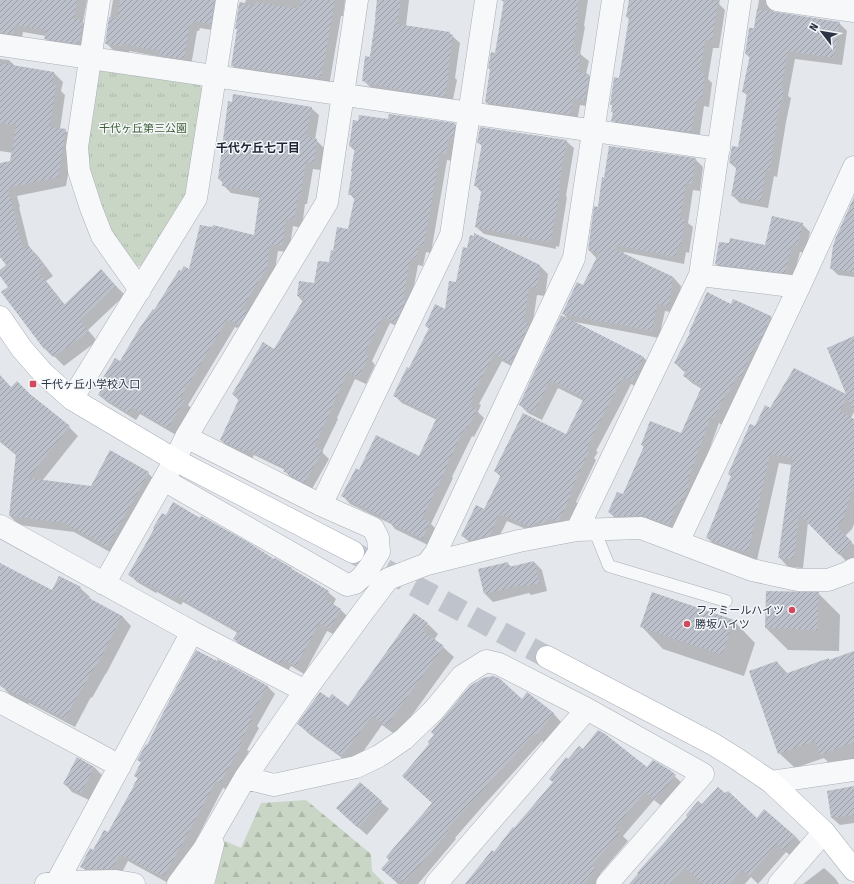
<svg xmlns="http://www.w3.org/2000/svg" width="854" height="884" font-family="'Fira Sans Condensed','Noto Sans JP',sans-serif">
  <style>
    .forest { fill: url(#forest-firs) }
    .park { fill: url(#park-tufts) }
    .shadow { fill: #0003 }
    .building { fill: url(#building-hatch) }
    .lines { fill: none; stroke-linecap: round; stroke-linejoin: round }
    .secondary-tunnel { stroke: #bfc3cb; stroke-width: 22; stroke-dasharray: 22 11; stroke-linecap: butt }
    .lane-casing { stroke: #a9aeb7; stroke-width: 13 }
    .street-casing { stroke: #a9aeb7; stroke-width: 23 }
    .secondary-casing { stroke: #a9aeb7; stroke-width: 23 }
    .lane { stroke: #f7f8fa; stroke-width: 12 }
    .street { stroke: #f7f8fa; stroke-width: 22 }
    .secondary { stroke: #fff; stroke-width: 22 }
    .poi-dot { fill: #d1495b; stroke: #f4f6f9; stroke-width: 1.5 }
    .labels { text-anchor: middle; stroke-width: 3; stroke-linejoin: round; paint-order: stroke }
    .park-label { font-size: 11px; fill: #3f6138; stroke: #f4f6f9 }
    .poi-label { font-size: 11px; fill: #2b3445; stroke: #f4f6f9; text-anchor: start }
    .neighbourhood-label { font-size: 12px; font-weight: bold; fill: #1d2536; stroke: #f4f6f9 }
  </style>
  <defs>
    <pattern id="forest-firs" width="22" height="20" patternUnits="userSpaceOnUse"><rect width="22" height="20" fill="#c9d6c5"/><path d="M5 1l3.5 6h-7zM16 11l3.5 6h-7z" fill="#adb8ab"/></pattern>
    <pattern id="park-tufts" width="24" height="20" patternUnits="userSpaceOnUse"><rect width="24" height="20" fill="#c9d6c5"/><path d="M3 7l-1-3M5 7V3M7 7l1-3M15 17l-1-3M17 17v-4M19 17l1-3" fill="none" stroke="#adb8ab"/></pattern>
    <pattern id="building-hatch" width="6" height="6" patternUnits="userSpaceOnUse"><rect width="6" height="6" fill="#bbc0ca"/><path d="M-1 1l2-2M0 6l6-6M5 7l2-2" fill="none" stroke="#989da6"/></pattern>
  </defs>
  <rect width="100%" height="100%" fill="#e4e7ec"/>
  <path class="forest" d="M306,800L371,854L372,871L385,884H215L225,841L241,848L261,803Z"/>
  <path class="park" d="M101,67L197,80L203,91L187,197L145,265L133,267L95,206L86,150L96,72Z"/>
  <path class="shadow" d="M0,0H87L83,22L91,29L88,47L53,46L45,38L46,36L23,32L21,42H0Z
    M113,0H216L218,31L200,28L199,31H197L191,66L168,63L162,57L129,51V53L114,51L106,43Z
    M246,0H345L343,16H341L329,86L240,73L232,65L238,30L236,28L240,2L245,3Z
    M378,0H409L406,26L449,33L460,43L455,78L457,80L452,104L371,88L363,80L370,58Z
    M501,0H588L584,26L585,27L580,54L589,61L586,74L589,75L596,82L593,107L580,105L577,122L493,110L486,102L491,70L496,54L505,3Z
    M630,0H720L719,4L725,10L719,48H713L708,79L712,83L709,107L704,106L699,140L620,128L612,120L614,113L612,112L613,106L611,104L620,79L629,19L627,17Z
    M759,0H775L772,6L773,12L839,23L847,31L842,65L795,59L788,96L791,98L786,122L777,177L774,176L768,208L740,203L732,195L737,169L730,163L739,148L748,96L743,92L750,58L746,54L754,30Z
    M0,59L9,60L15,66L54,73L63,82L61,91L65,95L60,129L65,130L74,139L66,186L17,196L20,207H19L29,247L38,256L53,276L46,281L65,305L110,280L125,295L88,330L97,341L64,366L54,356L53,357L44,348L9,287L0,275V271L8,266L0,255V164L33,156L0,151Z
    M311,108L319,115L315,140H316L324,148L321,170L313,169L307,204H305L302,228L293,226L289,252L278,251L274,276L247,332L238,327L237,328L235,327L188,405L192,409L176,435L140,414L136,420L107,402L99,395L106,384L102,380L121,362L181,272L190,270L255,236L260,198L231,193L223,185V183L219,179Z
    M388,120L455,124L462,132L453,161L447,160L431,253L426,252L423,266L418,265L410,307L403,329L390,323L372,361L375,365L366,384L355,379L337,418L338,419L322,452L329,459L312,489L292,479L285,471V470L254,455L252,459L228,447L221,440L239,401L233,394L275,350L303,302L298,296L315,284L330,264L334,252L349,230L355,200L350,194L355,151L350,146Z
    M566,141L574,148L566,196L567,197L559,247L556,246V249L484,234L476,227L482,193L475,185L482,146L479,143Z
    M695,159L703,167L700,191L693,190L688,223L693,227L689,253L686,252L684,264L624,252L623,254L673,277L681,286L677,313L665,311L659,338L575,322L643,357L651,365L640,388L631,384L621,404L596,451L598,452L594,458L596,460L576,502L578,504L566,528L538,534L507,521L496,543H470L462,535L485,510L501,477L495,471L566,435L584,401L558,388L542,420L528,413L520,405L568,319L563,314L584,286L597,259L589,250L599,208Z
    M854,207V277L838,275L831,268Z
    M802,224L810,232L805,253L800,252L793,280L724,272L716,264L765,246Z
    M540,266L548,274L545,296L537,295L532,328L519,370L502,361L479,404L481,405L478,412L484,418L474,437L472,436L452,477L453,478L431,524L437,530L430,546L395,529L391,524L350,504L343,496L360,471L419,457L437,420L402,403L394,395L410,370L429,329L426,325L446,311L457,283Z
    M733,301L771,317L778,325L722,425L719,423L696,486L677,532L617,520L609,512L623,495L644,447L642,445L682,434L702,389L692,383L684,376L686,372L683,371L675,363L731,305Z
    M854,337V412L851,418L854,420V524L852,529L845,536L854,545V558L848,563L808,522L803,568L788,567L779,557L790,504L792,465L779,463L757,560L716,547L707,537L732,477L729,474L756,427L771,409L848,396Z
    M0,376L11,388L29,395L69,427L78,436L42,481L91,487L148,473L157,482L117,556L74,532L19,525L10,516L17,456L0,442Z
    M534,562L542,570L547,591L531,595L529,593L493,602L485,594L508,564L512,567Z
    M0,564L52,591L80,588L90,597L89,599L122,616L131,626L106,674V673L92,698L91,697L75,727L29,703L28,704L11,696L2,686L0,680Z
    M129,574L328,592L336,599L333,605L341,610L349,618L337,636L327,631L304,674L291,666L288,671L242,647L234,639L238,633L183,602L181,605L157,592L156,593L137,582Z
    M818,593L840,615L839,651L788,650L766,628Z
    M734,621L755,643L744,676L663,649L642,627Z
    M428,624L438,634L434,640L443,647L454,657L397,736L382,725L353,766L309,734L299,724L330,700L349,707Z
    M854,652V763L836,770L824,758L795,768L779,753L777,662L788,674L828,659L830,661Z
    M267,686L275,694L257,726L259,728L247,750L249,751L228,790L223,788L190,852L170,884L128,861L120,876L89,874L81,866L108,833L138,779L135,775L142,763L138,760Z
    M528,694L554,714L561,722L545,743L542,741L482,807L455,838L456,839L418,884H398L382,869Z
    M583,750L647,768L669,771L684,785L664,808L654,800L623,836L628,841L600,874L604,878L599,884H466L494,853L554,782L568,760Z
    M77,758L94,767L102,775L89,800L72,792L65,784Z
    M854,787V823L840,825L832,818Z
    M381,802L389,809L367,835L345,816Z
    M702,805L757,819L765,811L795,836L803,845L793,858L786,852L758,884L751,877L745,884H631Z
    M824,868L835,878L839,884H803Z"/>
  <path class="building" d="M0,0H77L74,19L83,20L80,40L79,39L78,44L44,39L46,30L15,25L13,34L0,33Z
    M120,0H214L211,24L193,21L192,24H190L184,59L159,55L160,51L122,44V46L105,44L109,17L117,19Z
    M301,0H335L321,78L231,66L237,29H235L239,3L255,6L256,2L300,9Z
    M377,0H401L397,24L450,32V34L453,35L448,71H449L445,97L394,89L395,88L368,84L369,82L362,81L365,56L370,57L376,17H375Z
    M504,0H579L577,18H578L572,51L581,53L578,72L589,74L585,100L573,98L570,115L485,102L490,69L488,68L491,52L495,53Z
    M629,0H708L718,1L712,41L705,40L700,73L705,74L702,99H697L691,132L611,121L613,112H611L612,105H610L614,77L619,78L629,18L626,17Z
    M757,9L840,22L834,58L788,51L781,89L784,90L778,114L770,170L766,169L761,201L731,196L737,164L729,163L732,146L738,147L747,93L742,92L750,55L745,54L749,28H754Z
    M0,63L54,72L52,84L56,85L50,127L66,129L58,177L8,188L23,250L29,246L45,267L38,271L64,305L101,269L116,286L80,320L88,332L54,357L46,347L44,349L1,292L8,287L0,276V270L6,265L0,257V163L10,161L16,125L0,123Z
    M233,94L312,107L306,137L317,139L314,163L306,162L300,197L298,196L294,220L286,219L282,245L270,244L267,268L242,308L247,311L239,325L230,320L229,321L227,320L180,398L185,400L168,428L132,407L129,413L98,395L105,383L101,381L115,358L120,361L139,329L153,309L154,310L179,270L181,271L184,266L189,269L200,225L212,227L213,225L254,235L260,192L222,186L223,180L218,179L228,101L232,102Z
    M389,114L455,123L453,139L448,138L446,154L440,153L424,246L419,245L416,259L410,258L403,299L405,301L395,323L383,316L364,354L369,356L359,377L348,372L330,410H331L314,446L323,451L304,483L283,471L286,468L246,449L245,452L220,440L239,399L232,394L263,342L274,349L305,297L297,296L299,281L314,283L318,261L329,262L331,250L333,251L337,227L348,229L355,195H348L352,172L351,171L355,147L349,146L353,120L358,121L359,115L388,119Z
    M480,127L567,140L563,161L559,188H560L556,213L551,240L549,239L548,242L475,227L482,187L474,186L482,144L477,143Z
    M609,146L696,158L692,184L686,183L680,218L685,219L681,245H678L676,257L616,245L615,249L673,277L669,306L657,304L652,331L562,314L577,282L583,285L599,253L588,250L594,206L598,207L602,177L604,178Z
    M854,197V272L830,269L833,246L836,237Z
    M772,216L803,223L797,246L792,245L785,273L751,269L744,267V268L715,264L719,242L729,243L730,238L765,245Z
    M474,233L540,265L537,288L529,287L524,321L529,324L511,363L494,354L472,396L474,397L469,406L477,410L466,430L464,429L445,469H446L422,518L430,522L422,539L386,521L387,519L341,496L356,468L359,470L376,435L419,456L437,417L393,396L407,367L409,368L429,328L425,326L435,304L445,309L449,281L456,282L463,247L467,248L470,235L474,236Z
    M707,292L731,304L733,299L771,316L757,347L755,346L740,379L736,377L728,394L726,393L714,418L711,416L688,479L691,480L682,503L678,501L669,525L645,516H617L608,512L617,492L623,494L644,446L641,445L650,421L681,433L702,386L683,376L686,369L674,363L690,333L689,332Z
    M561,315L644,357L632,381L623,377L613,396L589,443H590L587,450L589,452L569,494L571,495L559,521H556L548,517L545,523L540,524L536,522L534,525L529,526L499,514L489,536L471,540L461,536L476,505L484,509L501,475L494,471L523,413L566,434L584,398L550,380L534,413L519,405Z
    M854,336V412L847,397L840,411L854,419V485L843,520L837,526L852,542L839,555L799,514L794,559L778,558L786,502L788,503L786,501L792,458L770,454L748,552L730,548L706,538L731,476L728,474L750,424L755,426L765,405L770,408L794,368L846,394L827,348Z
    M0,375L11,387L17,381L30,394L70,426L28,478L91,486L110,450L149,472L107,547L64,523L9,516L16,454L0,441Z
    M173,502L200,518L201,516L248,542L274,559L275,558L292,568V569L329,591L324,598L341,609L329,629L319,623L296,666L283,659L280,664L233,639L238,631L175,595L173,598L149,584L148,586L128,575L154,529L153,528L162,513L166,515Z
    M534,561L540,583L522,587V585L484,594L478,569L508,562L509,567Z
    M0,563L52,590L59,576L81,587L78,592L122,616L97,665L96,664L82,689H81L65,719L19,694V696L0,686Z
    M766,591L819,592L817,630L765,628Z
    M652,592L734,620L722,655L640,627Z
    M414,613L428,623L423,631L444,646L386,726L372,716L342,756L297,724L320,692L329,698L332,694L348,706Z
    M196,650L217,661V659L268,686L249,718L252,720L240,742L242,743L220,784L216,781L182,844L163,877L120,854L112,869H84L80,867L90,848L93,850L104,830L108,832L134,786H133L138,778L134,776L141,762L137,760L146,744L147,745L164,711Z
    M854,651V742L820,755L815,741L778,754L749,671L777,661L782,675L829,658V660Z
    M493,676L499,678L522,699L527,692L554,713L536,736L534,734L474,799L447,829L449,831L404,883L397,877L394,880L381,869L389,860L386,857L432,803L402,776L429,744L428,742L434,735L431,732L470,686L483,678Z
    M598,730L605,734L647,767L653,760L670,770L676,775L655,800L645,792L615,827L620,832L592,865L596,869L584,884H465L492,850L494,852L513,827L514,828L553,782L549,779L566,757L568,759L579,746L583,749Z
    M77,757L94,767L81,793L63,784Z
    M360,782L382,801L358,828L336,808Z
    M854,786V815L831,818L827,791Z
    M718,787L725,793L728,791L757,818L764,809L795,836L783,850L777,844L749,876L742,869L729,884H703L685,868L670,884H629L638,874L637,873L687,817L686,815L698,801L702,804Z"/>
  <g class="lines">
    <path class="secondary-tunnel" d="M356,554L547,657"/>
    <g class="lane-casing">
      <path id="lane" d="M594,529L609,566L726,601"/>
    </g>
    <g class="street-casing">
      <path id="street" d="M99,0L77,147L79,171L91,208L102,236L140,290
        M777,0L854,11
        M0,45L719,149
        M700,275L799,287
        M72,399L196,198L227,0
        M164,480L347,585L355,583L362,577L369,568L379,552L378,538L373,528L321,505L186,437
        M321,505L451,235L486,0
        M0,526L192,632L305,691
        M577,530L700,275L740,0
        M678,542L799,287L854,167
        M427,564L436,552L574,258L613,0
        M104,584L175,460L186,437L327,202L357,0
        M0,702L120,766
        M245,778L274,785L356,767L379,756L404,739L434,710L462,676L486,661L499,664L587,709L703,774L607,884
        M771,782L854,770
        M57,882L192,632
        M46,884L57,882L116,881L134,884
        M178,884L204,849L245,778L305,691L363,612L388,579L427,564L519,541L577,530L641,528L752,570L798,580H828L847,573L854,569
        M203,884L213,844
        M436,884L587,709
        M779,884L824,832"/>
    </g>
    <g class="secondary-casing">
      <path id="secondary" d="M0,317L22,349L43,373L72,399L175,460L353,552
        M547,657L713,744L734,757L771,782L824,832L854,870"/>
    </g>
    <use href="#lane" class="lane"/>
    <use href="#street" class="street"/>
    <use href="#secondary" class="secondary"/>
  </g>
  <g class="poi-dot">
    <rect x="29" y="380" width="8" height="8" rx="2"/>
    <circle cx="792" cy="610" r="4"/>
    <circle cx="687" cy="624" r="4"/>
  </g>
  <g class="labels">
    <g class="park-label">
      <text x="143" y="132">千代ヶ丘第三公園</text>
    </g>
    <g class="poi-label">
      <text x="41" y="388">千代ヶ丘小学校入口</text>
      <text x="784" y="614" text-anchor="end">ファミールハイツ</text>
      <text x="695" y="628">勝坂ハイツ</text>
    </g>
    <g class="neighbourhood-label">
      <text x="258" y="152">千代ケ丘七丁目</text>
    </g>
  </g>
  <g transform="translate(822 32) rotate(301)" stroke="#f4f6f9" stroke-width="3" paint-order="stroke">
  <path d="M0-3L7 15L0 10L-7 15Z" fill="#2b3445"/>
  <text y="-6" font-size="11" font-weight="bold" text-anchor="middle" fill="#2b3445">N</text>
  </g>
</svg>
